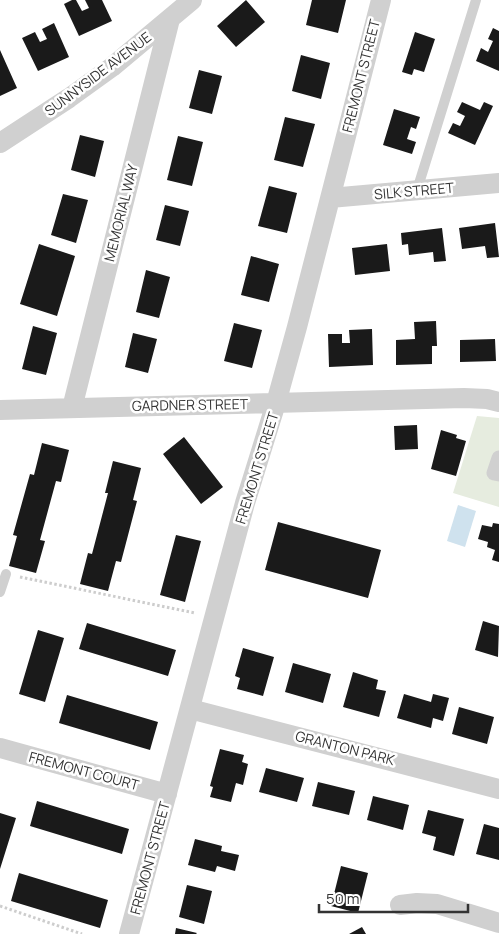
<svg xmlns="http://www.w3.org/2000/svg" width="499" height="934" font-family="Manrope,sans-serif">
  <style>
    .green { fill: #e6ecdf }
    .water { fill: #cfe2ee }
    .building { fill: #1a1a1a }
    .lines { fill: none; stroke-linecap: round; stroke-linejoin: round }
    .path { stroke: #cdcdcd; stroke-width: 3; stroke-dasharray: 2.5 2.5; stroke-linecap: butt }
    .service { stroke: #d0d0d0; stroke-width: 10 }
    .pedestrian { stroke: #d0d0d0; stroke-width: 15 }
    .minor { stroke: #d0d0d0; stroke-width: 20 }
    .labels { text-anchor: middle; stroke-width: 5; stroke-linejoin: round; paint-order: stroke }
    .street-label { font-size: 14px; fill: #333; stroke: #fff }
  </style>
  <rect width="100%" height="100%" fill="#fff"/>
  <path class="green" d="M477,416L499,418V507L453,493Z"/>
  <path class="water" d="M458,505L476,511L465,547L447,541Z"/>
  <path class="building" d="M72,0H76L82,11L89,8L85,0H102L112,21L79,36L64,4Z
    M246,0L265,22L236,47L217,26Z
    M312,0H346L338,33L306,25Z
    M54,23L69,57L38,71L22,38L35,32L40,42L47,39L42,29Z
    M493,28L499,31V71L476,61L481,48L488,52L493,41L488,39Z
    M415,32L435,39L424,72L414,69L412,75L402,72Z
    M0,50L17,88L0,96Z
    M301,55L330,63L321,99L292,91Z
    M199,70L222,76L212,114L189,108Z
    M462,102L480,110L484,102L493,106L475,145L448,133L453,123L460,126L465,116L457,112Z
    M394,109L420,117L416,129L411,127L407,139L416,142L412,154L383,145Z
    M285,117L315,124L303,167L274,160Z
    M80,135L104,141L95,177L71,170Z
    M178,136L203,142L192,186L167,180Z
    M269,186L297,193L287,233L258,226Z
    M63,194L88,200L76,243L51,235Z
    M165,205L189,211L180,246L156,240Z
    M495,223L499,257L487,258L485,246L462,249L459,228Z
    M442,228L446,261L434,262L433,252L409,255L408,244L402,245L401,233Z
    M39,244L75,256L57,316L20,304Z
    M387,244L390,271L355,275L352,248Z
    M251,256L279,264L269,302L241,295Z
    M146,270L170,277L159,318L136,312Z
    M436,321L437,346H432V364L396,365V340L415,339L414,322Z
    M234,323L262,330L252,368L224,361Z
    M33,326L57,333L46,375L22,369Z
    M372,329L373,365L329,367L328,334H342V343H350L349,330Z
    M133,333L157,339L148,373L125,367Z
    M495,339L496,361L460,362V340Z
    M417,425L418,449L395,450L394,426Z
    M441,430L457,435L456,438L466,441L456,476L431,469Z
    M184,437L223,487L201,504L163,454Z
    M42,443L69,450L61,482L56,481L40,540L45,541L36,573L9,566L17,536L13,535L30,474L34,475Z
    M113,461L141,468L133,500L137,501L121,562L116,561L108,591L80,584L88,553L92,554L108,493H105Z
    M278,522L381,550L368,598L265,570Z
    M493,523L499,524V562L492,560L495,550L487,547L488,542L478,539L482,525L492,527Z
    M176,535L201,541L185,602L160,595Z
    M483,621L499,626L498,657L475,650Z
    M87,623L176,650L168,676L79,649Z
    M38,630L64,638L45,702L19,694Z
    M243,648L274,657L263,696L237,689L240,678L235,676Z
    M293,663L331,674L323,703L285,692Z
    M353,672L378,680L376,689L386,691L379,717L343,707Z
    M404,694L431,702L433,694L449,698L443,721L433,718L431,728L397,718Z
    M67,695L158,722L150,750L59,723Z
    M459,707L494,717L487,744L452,734Z
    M220,749L244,755L242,762L248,764L243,785L236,783L231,802L210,797L213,787L210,786Z
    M266,768L304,778L297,802L259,792Z
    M318,782L355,791L349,815L312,806Z
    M373,796L409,805L403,830L367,820Z
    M37,801L129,829L122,854L30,826Z
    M428,810L464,819L454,856L433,850L436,837L422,833Z
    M0,813L16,818L0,869Z
    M484,824L499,828V860L476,854Z
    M195,839L222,846L221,851L239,855L235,871L217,866L215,872L188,865Z
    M341,866L368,873L358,913L331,906Z
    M19,873L108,900L100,928L11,901Z
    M187,885L212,891L204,924L179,917Z
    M362,927L366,934H349Z
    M176,928L197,933L196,934H175Z"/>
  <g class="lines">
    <path class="path" d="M20,577L195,613
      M0,906L82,934"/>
    <path class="service" d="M417,190L476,0
      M0,592L6,574"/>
    <path class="pedestrian" d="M499,458L494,473L499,474"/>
    <path class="minor" d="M0,143L69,98L112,67L192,0
      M330,198L499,183
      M72,408L170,19
      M0,410L464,398L487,399L499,402
      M190,709L499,789
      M0,748L167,794
      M400,905L417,903L437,904L499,923
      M129,934L245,503L276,403L297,327L381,0"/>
  </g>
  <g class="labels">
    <g class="street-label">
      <text transform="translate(98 74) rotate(-37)" y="5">SUNNYSIDE AVENUE</text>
      <text transform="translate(361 76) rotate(-76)" y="5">FREMONT STREET</text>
      <text transform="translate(414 191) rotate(-5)" y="5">SILK STREET</text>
      <text transform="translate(121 213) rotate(-76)" y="5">MEMORIAL WAY</text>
      <text transform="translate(190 405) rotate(-1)" y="5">GARDNER STREET</text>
      <text transform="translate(257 468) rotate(-73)" y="5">FREMONT STREET</text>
      <text transform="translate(345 748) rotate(14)" y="5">GRANTON PARK</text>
      <text transform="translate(84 771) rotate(15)" y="5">FREMONT COURT</text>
      <text transform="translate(150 858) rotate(-75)" y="5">FREMONT STREET</text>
    </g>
  </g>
  <path d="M319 904v8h149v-8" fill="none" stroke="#333333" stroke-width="2.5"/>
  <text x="326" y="904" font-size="15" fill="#333333" stroke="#ffffff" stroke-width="4" paint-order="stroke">50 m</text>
</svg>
